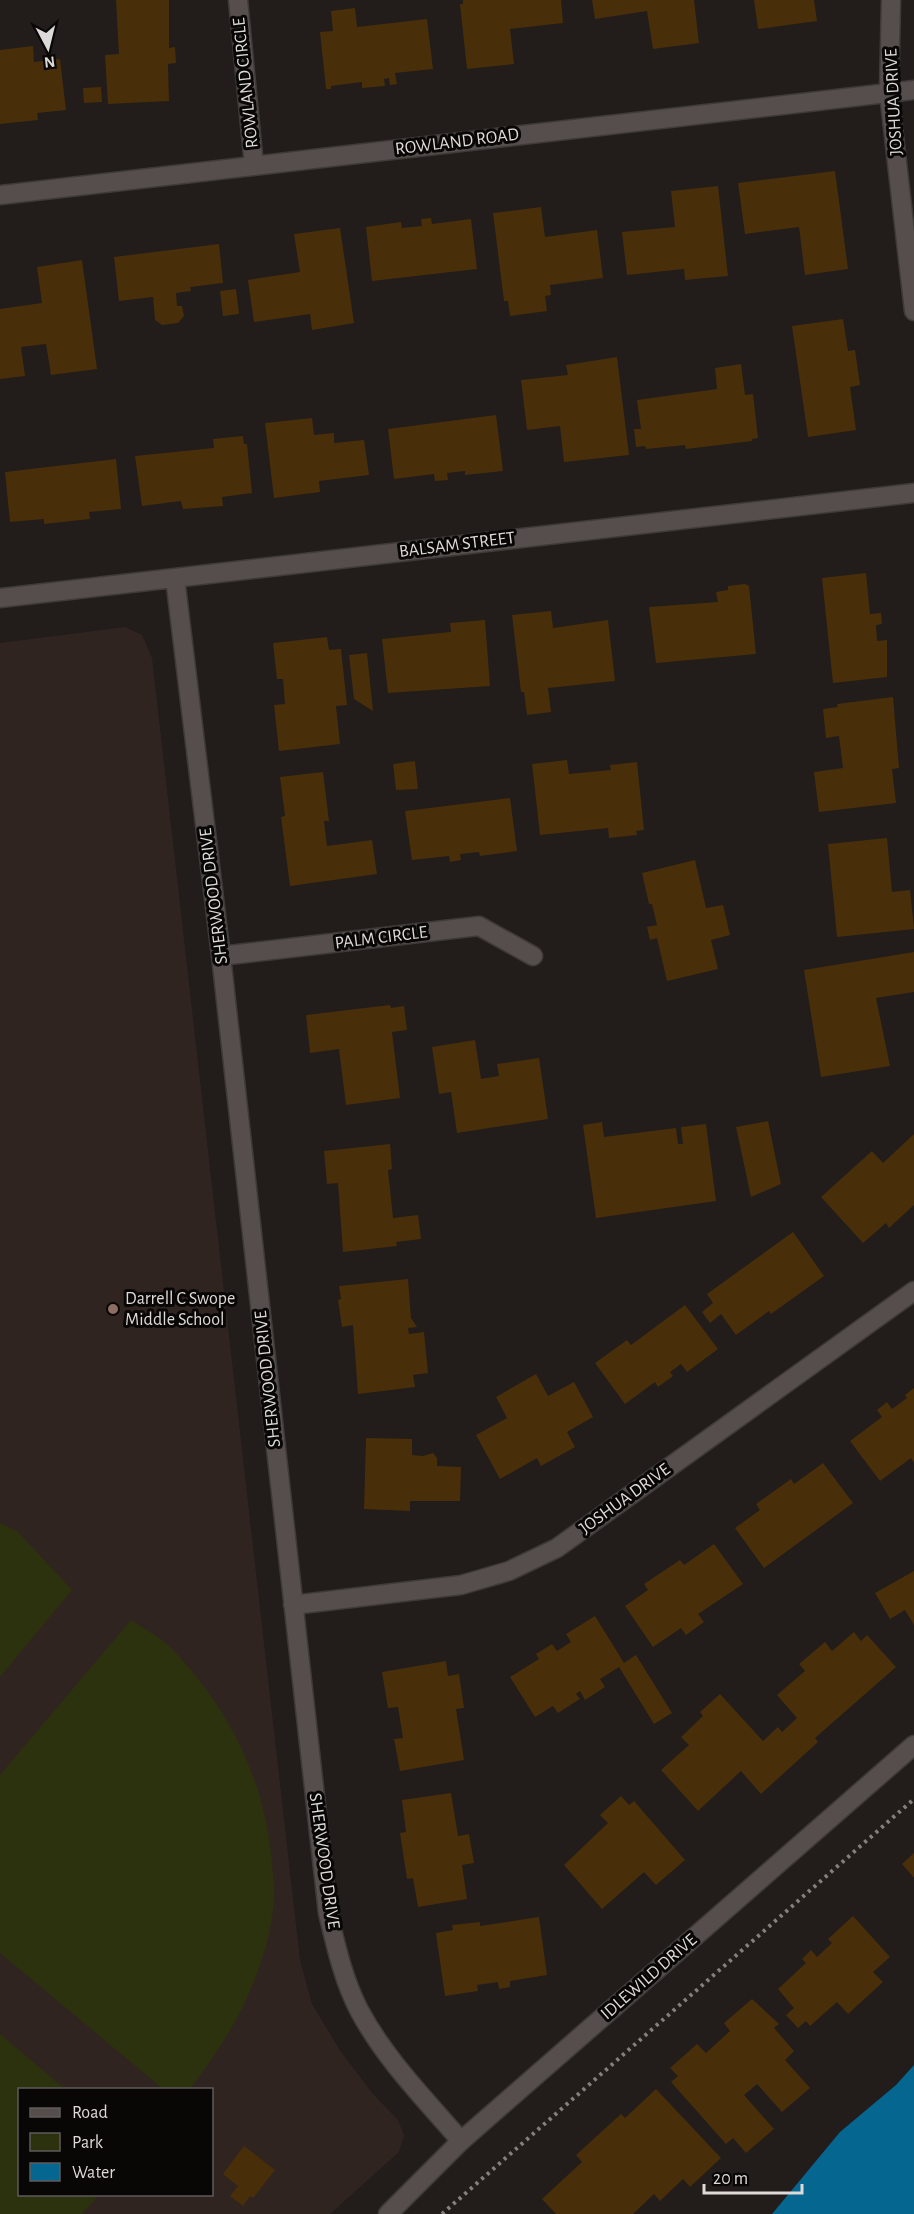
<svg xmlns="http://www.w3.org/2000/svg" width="914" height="2214" font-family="'Alegreya Sans',sans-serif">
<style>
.built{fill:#302420;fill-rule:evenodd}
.green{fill:#2c310e}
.water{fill:#056690}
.building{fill:#482f0a}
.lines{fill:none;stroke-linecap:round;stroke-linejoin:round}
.street-casing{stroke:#3e3a38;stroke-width:21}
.secondary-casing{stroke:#3e3a38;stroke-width:21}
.path{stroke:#85807e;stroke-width:4;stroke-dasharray:3 4.5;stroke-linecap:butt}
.street{stroke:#554e4c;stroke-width:18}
.secondary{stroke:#554e4c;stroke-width:18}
.education-dot{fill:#8d6e63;stroke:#090706;stroke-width:2}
.labels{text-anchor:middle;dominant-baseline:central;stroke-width:6;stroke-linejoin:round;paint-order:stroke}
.street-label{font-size:18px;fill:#dedad8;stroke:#090706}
.poi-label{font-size:18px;fill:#dedad8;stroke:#090706;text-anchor:start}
</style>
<rect width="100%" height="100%" fill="#221c1a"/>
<!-- built -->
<path class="built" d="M125 627 142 635 152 658 300 1960 312 2004 341 2052 373 2094 398 2120 404 2135 399 2152 330 2214H0V643ZM20 2090H212V2194H20Z"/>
<!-- green -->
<path class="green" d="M0 1523 18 1532 72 1590 0 1677Z
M131 1620C144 1629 161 1637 172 1649 229 1708 266 1782 272 1864 273 1876 275 1889 274 1900 268 1971 232 2035 190 2089H163L0 1953V1775Z
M0 2034 65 2089 20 2090V2194L99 2195 82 2214H0Z"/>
<!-- water -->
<path class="water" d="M914 2065V2214H772L840 2132 896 2085Z"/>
<!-- building -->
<path class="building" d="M116 0H169V48L175 47 176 63 168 64 169 101 108 104 105 55 119 54Z
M463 0H561L563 23 510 29 514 64 467 69 460 4H463Z
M592 0H694L699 43 653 49 647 11 595 19Z
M754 0H814L817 21 758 29Z
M355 8 357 27 427 19 433 69 395 73 397 84 390 85 389 78 384 79 385 86 362 88V82L331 86V89H326L320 32 333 31 331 11Z
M33 46 34 62 60 59 66 110 37 113 38 120 0 124V50Z
M101 87 102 102 84 103 83 88Z
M835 171 848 269 805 275 799 227 745 234 738 183Z
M718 186 728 276 685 280 684 269 627 275 622 232 675 227 671 191Z
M541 207 545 237 597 230 603 278 550 285 551 295 545 296 547 311 510 316 508 301H504L493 213Z
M431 218 432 224 471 219 477 269 372 281 366 227 401 222 402 228 422 226 421 219Z
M340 228 354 323 312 330 310 314 254 322 248 280 300 272 294 234Z
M219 244 223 283 190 287 191 291 176 293 177 306H182L184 316 178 323 162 325 155 320 153 297 119 301 114 257Z
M82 260 97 369 51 375 46 344 21 347 25 376 0 379V309L42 303 37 267Z
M236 289 239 314 223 316 220 291Z
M843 319 848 351 855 350 860 385 850 387 856 430 808 437 792 326Z
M617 357 629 455 564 462 560 426 527 430 521 380 568 375 566 365Z
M741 364 745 395 753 394 758 438 752 439V441L686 449 685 445 646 449 645 446 636 447 634 429H641L637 400 717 389 715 368Z
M496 415 503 471 465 475V471L447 473 448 480 435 481 434 474 394 479 388 429Z
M312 418 314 435 334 433V443L364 440 369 475 319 481 320 492 274 498 265 423Z
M243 436 244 444H247L252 493 222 497 223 506 183 509 181 501 142 506 135 456 214 448 213 439Z
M116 459 121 509 89 512 90 519 44 524V519L10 522 5 472Z
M866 573 870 614 881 613 882 624 876 625 877 641 887 640V677L833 683 822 578Z
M745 584 749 586 756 654 656 663 649 607 718 602 716 592 728 590V586Z
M551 611 553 628 608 620 615 681 548 688 551 712 527 715 524 692H521L512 615Z
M485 620 490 686 388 693 382 639 451 632 450 623Z
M327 637 329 650 341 649 347 705 336 706 340 744 279 751 274 705 285 704 283 679H277L273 643Z
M367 653 373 711 354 699 349 655Z
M893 697 899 768 892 769 896 803 819 812 814 772 843 768 839 736 826 738 823 709 838 707 837 704Z
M567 760 569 774 611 770 610 765 637 762 644 830 636 831 637 835 609 838 608 828 540 835 532 764Z
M415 761 418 789 396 790 393 764Z
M323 772 329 821H324L327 846 372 840 377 874 290 886 281 817 285 816 280 777Z
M510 798 517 851 480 856 479 852 460 854 461 860 450 862 449 856 412 860 405 811Z
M887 838 892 892 910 890 914 929 837 937 828 844Z
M695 860 706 908 723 905 730 935 711 940 718 969 667 981 657 938 650 940 647 927 657 925 652 904H649L642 873Z
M914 952V992L876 998 890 1066 821 1077 804 970Z
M390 1005 391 1008 404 1006 407 1030 392 1032 400 1098 346 1105 339 1049 310 1053 306 1015Z
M475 1040 481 1079 499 1076 497 1064 539 1058 548 1119 457 1133 451 1092 439 1094 432 1047Z
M768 1121 781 1184 751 1197 736 1127Z
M602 1122 604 1137 676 1128 678 1144H683L681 1127 706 1124 716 1201 596 1218 583 1125Z
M914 1134V1205L889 1228 886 1223 863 1243 821 1197 872 1151 883 1163Z
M390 1144 392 1169 388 1170 393 1218 418 1215 421 1239 396 1242 397 1246 343 1252 338 1183 327 1184 324 1151Z
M793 1232 824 1276 771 1314 769 1311 736 1335 721 1314 710 1323 702 1312 713 1303 707 1294Z
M408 1279 411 1318 417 1327 408 1328 409 1334 424 1332 428 1373 413 1375 415 1387 358 1394 353 1325 342 1327 338 1300 341 1299 339 1286Z
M685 1305 718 1349 687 1372 681 1364 670 1372 673 1376 658 1387 655 1382 625 1404 595 1363 627 1340 631 1345Z
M536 1374 548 1396 574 1382 593 1417 567 1432 575 1447 541 1466 537 1458 500 1479 476 1435 507 1418 496 1397Z
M914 1388V1463L911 1458 880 1481 850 1441 882 1417 877 1410 887 1402 892 1409 907 1398 905 1395Z
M366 1438 412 1439V1455L423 1456 433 1453 437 1458V1466L461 1467 460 1501H410V1511L364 1509Z
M823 1463 853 1503 764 1568 735 1528 760 1510 756 1504 791 1479 794 1484Z
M714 1544 743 1584 698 1614 704 1622 686 1635 681 1628 653 1647 625 1606 648 1590 644 1584 680 1560 684 1565Z
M914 1571V1625L905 1610 890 1619 875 1593Z
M595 1616 624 1663 636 1655 672 1713 654 1724 619 1667 600 1679 605 1687 585 1700 580 1691 576 1694 580 1699 558 1713 553 1706 535 1717 510 1677 539 1659 536 1654 552 1644 557 1651 571 1642 566 1634Z
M854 1632 861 1641 867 1635 896 1667 815 1738 818 1742 761 1794 741 1771 698 1811 661 1770 689 1745 681 1737 703 1716 700 1712 720 1694 763 1741 778 1727 782 1732 797 1718 777 1695 805 1671 799 1664 825 1642 832 1651Z
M446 1661 448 1676 459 1674 464 1708 456 1709 464 1760 400 1771 394 1739 403 1738 398 1707 388 1708 382 1672Z
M451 1793 458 1836 469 1834 474 1863 462 1865 467 1899 418 1907 413 1878 407 1879 400 1833 406 1832 402 1800Z
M621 1796 629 1805 634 1801 685 1860 656 1885 644 1872 602 1909 564 1865 608 1823 600 1815Z
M914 1853V1878L902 1864Z
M853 1916 890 1957 873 1972 883 1982 848 2014 837 2002 810 2026 806 2021 798 2028 786 2015 794 2008 778 1989 806 1963 802 1959 811 1950 817 1957 832 1943 828 1939Z
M539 1917 547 1975 510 1981V1987L499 1989 498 1982 477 1985 478 1991 445 1996 436 1933 453 1930 452 1925 480 1922V1926Z
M752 1999 779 2024 774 2028 794 2051 785 2060 810 2088 782 2112 757 2084 744 2095 774 2129 746 2153 733 2138 726 2144 671 2082 678 2076 670 2068 697 2044 706 2053 730 2031 724 2023Z
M656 2089 721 2158 690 2187 683 2179 660 2201 654 2194 633 2214H556L542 2199 582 2162 576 2155 621 2114 625 2118Z
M244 2146 275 2170 253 2198 250 2196 243 2206 230 2196 238 2186 223 2174Z"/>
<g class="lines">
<!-- street casing -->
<g class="street-casing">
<path id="street" d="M238 0 254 166
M891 0 889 93 914 311
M0 195 914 90
M175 578 221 956 328 1913C336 1946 343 1979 359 2010 385 2059 425 2099 461 2141
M0 598 914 493
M221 956 479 926 533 956
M293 1605 461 1585 509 1571 557 1548 914 1291"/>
</g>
<!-- secondary casing -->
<g class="secondary-casing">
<path id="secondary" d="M388 2214 461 2141 914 1745"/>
</g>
<!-- path -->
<path class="path" d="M442 2214 914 1799"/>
<!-- street -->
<use href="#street" class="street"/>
<!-- secondary -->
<use href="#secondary" class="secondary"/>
</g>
<!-- markers -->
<circle class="education-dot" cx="113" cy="1309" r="6"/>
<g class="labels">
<!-- street labels -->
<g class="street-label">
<text transform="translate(246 83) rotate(-96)">ROWLAND CIRCLE</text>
<text transform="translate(894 102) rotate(-93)">JOSHUA DRIVE</text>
<text transform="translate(457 142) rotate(-7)">ROWLAND ROAD</text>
<text transform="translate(457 545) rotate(-7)">BALSAM STREET</text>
<text transform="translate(214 896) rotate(-97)">SHERWOOD DRIVE</text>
<text transform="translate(381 938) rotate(-7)">PALM CIRCLE</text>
<text transform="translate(268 1379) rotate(-96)">SHERWOOD DRIVE</text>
<text transform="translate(625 1499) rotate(-36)">JOSHUA DRIVE</text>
<text transform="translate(324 1861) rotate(82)">SHERWOOD DRIVE</text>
<text transform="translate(649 1977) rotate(-41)">IDLEWILD DRIVE</text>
</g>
<!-- poi labels -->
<g class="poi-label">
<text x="125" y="1299">Darrell C Swope<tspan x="125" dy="21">Middle School</tspan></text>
</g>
</g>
<!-- legend -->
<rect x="18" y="2088" width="195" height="108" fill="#090706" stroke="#5e5b5a" stroke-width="1.5"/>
<rect x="30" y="2108" width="30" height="9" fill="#554e4c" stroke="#5e5b5a" stroke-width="1.5"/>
<text x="72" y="2118" font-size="18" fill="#dedad8">Road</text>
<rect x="30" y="2133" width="30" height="18" fill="#2c310e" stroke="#5e5b5a" stroke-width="1.5"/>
<text x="72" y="2148" font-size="18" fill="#dedad8">Park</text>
<rect x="30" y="2163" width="30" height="18" fill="#056690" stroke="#5e5b5a" stroke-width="1.5"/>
<text x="72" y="2178" font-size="18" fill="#dedad8">Water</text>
<!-- north arrow -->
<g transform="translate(48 48) rotate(173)" stroke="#090706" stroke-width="4.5" paint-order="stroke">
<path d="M0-4.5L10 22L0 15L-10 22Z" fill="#dedad8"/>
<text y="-9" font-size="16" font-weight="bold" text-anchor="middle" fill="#dedad8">N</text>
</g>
<!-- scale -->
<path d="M704 2184v9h98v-9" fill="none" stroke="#dedad8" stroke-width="3"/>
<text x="713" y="2184" font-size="18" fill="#dedad8" stroke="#090706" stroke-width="4.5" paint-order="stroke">20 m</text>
</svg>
